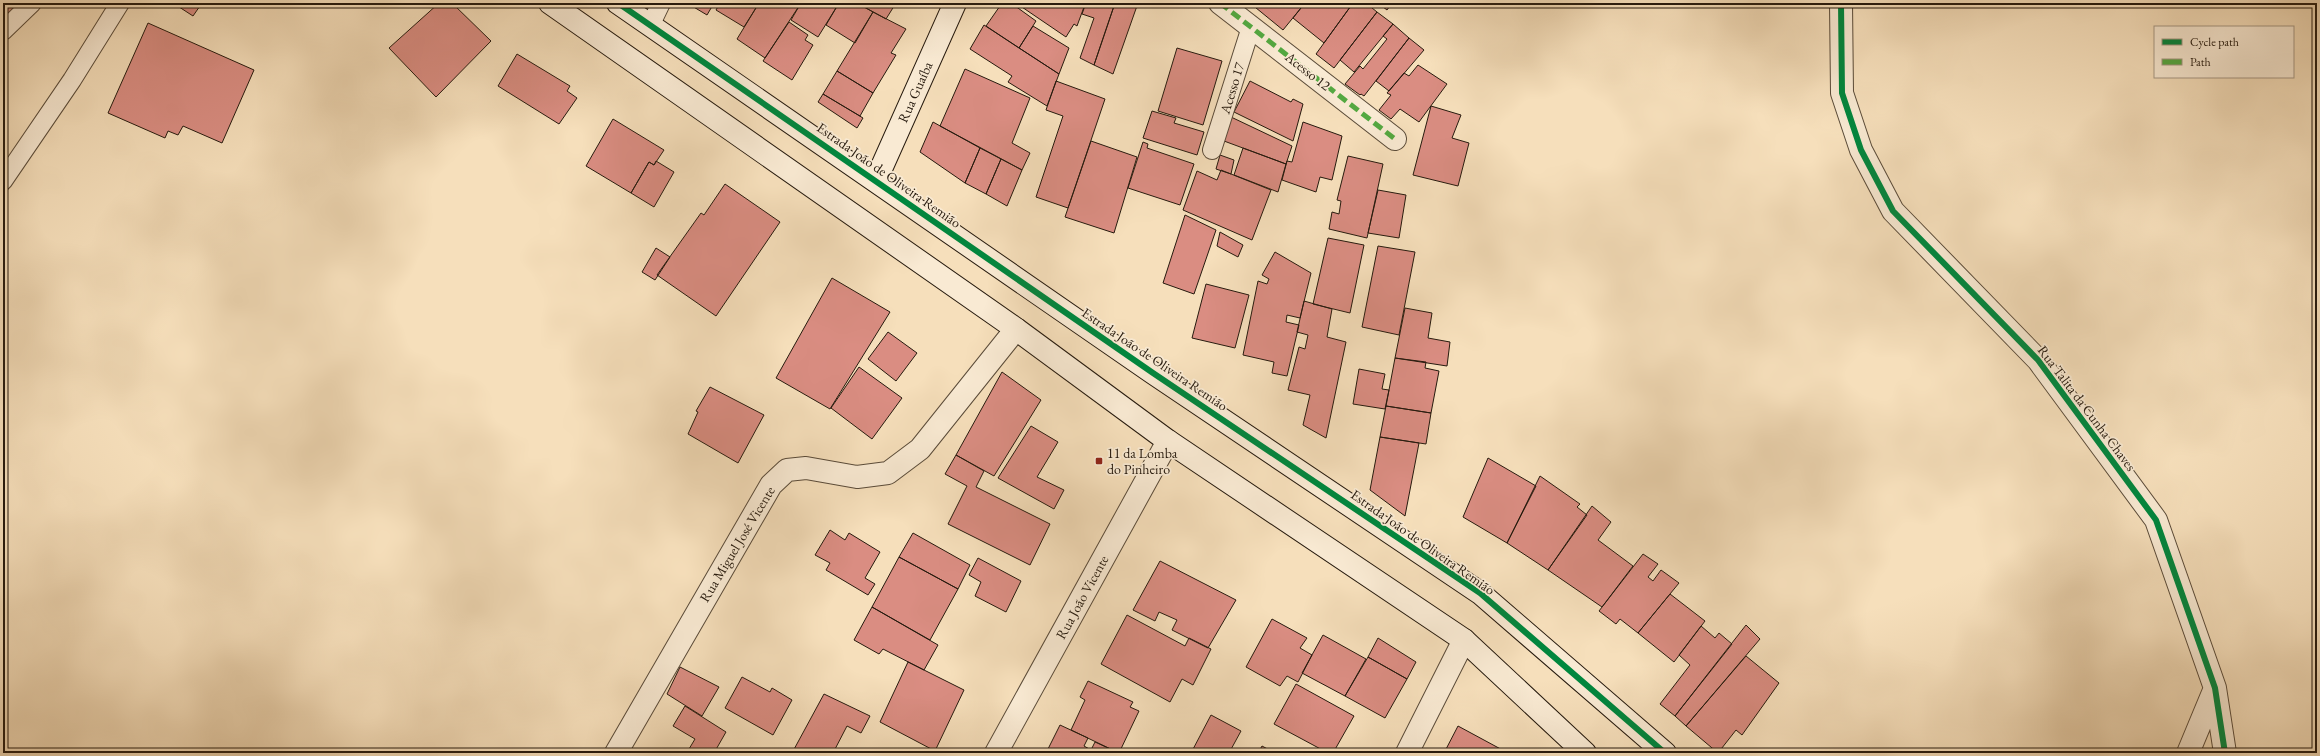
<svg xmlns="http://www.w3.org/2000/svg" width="2320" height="756" font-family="'EB Garamond',serif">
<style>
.building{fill:#da8d82;stroke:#261a0e}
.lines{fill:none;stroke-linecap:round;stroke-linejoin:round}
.lane-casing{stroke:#5a4b39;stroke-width:20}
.street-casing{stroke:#5a4b39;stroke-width:24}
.secondary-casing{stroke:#261a0e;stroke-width:24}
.lane{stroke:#f9ead3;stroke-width:18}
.street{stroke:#f9ead3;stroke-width:22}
.secondary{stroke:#f9ead3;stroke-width:22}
.quiet{stroke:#53a941;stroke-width:5;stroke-dasharray:10 5;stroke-linecap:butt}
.cycleway-casing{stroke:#f9ead3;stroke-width:8}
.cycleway{stroke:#00873e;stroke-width:6}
.poi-dot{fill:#8f2418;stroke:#f9ead3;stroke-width:1.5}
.labels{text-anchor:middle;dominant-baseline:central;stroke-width:3.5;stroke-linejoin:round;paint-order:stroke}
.street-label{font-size:14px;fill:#261a0e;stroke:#f9ead3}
.poi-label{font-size:14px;fill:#261a0e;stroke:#f9ead3;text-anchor:start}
</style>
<rect width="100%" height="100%" fill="#f6dfbb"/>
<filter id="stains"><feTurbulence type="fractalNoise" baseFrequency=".005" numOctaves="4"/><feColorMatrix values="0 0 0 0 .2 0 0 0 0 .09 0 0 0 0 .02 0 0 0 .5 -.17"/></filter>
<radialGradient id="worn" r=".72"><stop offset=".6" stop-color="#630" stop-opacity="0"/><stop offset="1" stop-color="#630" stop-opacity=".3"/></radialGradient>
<!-- building -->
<path class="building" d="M3 3H22L7 20 3 16Z
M173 3H202L193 16Z
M439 3H452L491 41 436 97 389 48Z
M687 3H714L707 15Z
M720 3H759L744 27 716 10Z
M759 3H801L765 58 737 39Z
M801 3H839L818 37 791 20Z
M839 3H857L873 12 855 43 826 25Z
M857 3H896L886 19Z
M1002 3H1011L1036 21 1019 48 986 26Z
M1016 3H1078L1084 7 1077 26 1074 24 1066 37Z
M1078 3H1086L1084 7Z
M1086 3H1115L1094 65 1080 58 1094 18 1082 14Z
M1115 3H1138L1113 74 1094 65Z
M1250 3H1305L1283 30Z
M1305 3H1353L1324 43 1293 18Z
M1353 3H1366L1377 12 1334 68 1316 54Z
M1378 3H1392L1387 10Z
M873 12 906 29 891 53 896 55 873 93 837 71Z
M1377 12 1393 24 1354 72 1340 60Z
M789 22 808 35 805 40 813 45 792 80 763 61Z
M148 23 254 70 222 143 183 126 178 135 168 131 165 138 108 113Z
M1393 24 1409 38 1364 96 1361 94 1360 95 1345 84 1360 66 1363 69 1387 39 1383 36Z
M984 25 1059 74 1047 106 1008 82 1012 76 970 49Z
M1033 26 1069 48 1059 74 1019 48Z
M1409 38 1424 50 1389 91 1376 81Z
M1177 48 1222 61 1203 125 1158 111Z
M517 54 570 86 567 91 577 98 559 124 498 86Z
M1418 65 1447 84 1419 122 1400 109 1391 119 1379 110 1391 95 1387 93 1404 73 1409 76Z
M965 69 1030 98 1012 143 1030 153 1022 170 940 126Z
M837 71 873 93 860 116 823 94Z
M1056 81 1105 99 1068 208 1036 197 1063 116 1046 110Z
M1250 81 1291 102 1293 99 1303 104 1293 141 1234 112Z
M823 94 863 118 857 128 818 102Z
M1431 106 1461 115 1452 138 1469 143 1458 186 1413 175Z
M1152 111 1176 118 1174 123 1204 132 1197 155 1143 138Z
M1231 117 1292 146 1286 164 1224 141Z
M613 119 664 150 654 165 649 162 631 193 586 166Z
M933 122 980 148 965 183 920 152Z
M1303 122 1342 136 1332 180 1320 177 1316 192 1282 180 1287 161 1292 162Z
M1091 141 1137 157 1114 233 1065 217Z
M1143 142 1148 144 1147 148 1194 164 1180 205 1128 188Z
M980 148 1001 159 986 194 965 183Z
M1243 148 1286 164 1278 192 1234 175Z
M1220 155 1234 160 1231 174 1216 169Z
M1348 156 1383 164 1367 238 1329 229 1332 212 1339 214 1341 201 1337 200Z
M1001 159 1022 170 1007 206 986 194Z
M656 161 674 172 654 207 631 193 649 162 654 165Z
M1221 170 1271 190 1252 240 1183 210 1197 171 1217 180Z
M725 184 780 222 716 316 657 275 701 213 704 215Z
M1378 190 1406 195 1399 238 1368 233Z
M1185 215 1216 230 1194 294 1163 283Z
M1220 232 1243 245 1238 257 1217 246Z
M1328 238 1364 245 1350 313 1313 304Z
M1378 246 1415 252 1399 335 1362 327Z
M656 248 670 257 655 280 642 272Z
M1275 252 1311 273 1300 318 1287 315 1286 322 1299 325 1287 376 1272 373 1274 362 1243 355 1258 281 1267 284 1269 279 1262 275Z
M832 278 890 312 830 409 776 378Z
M1206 284 1249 295 1235 348 1192 338Z
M1304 301 1332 309 1327 337 1346 342 1326 438 1303 425 1310 395 1288 390 1299 347 1305 349 1308 335 1297 332Z
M1405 308 1432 313 1428 338 1450 342 1447 366 1395 358Z
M888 332 917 353 896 381 868 359Z
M1395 358 1426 362 1425 368 1439 371 1431 413 1386 406Z
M859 367 902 398 872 439 831 408Z
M1359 369 1385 374 1382 389 1389 390 1385 409 1353 404Z
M1002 372 1041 400 994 476 956 455Z
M710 387 764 415 738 463 688 434 698 412 696 411Z
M1386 406 1431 413 1426 444 1380 437Z
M1031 426 1058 442 1037 477 1064 490 1054 509 998 478Z
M1380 437 1419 443 1405 516 1370 490Z
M956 455 984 471 976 487 1050 524 1030 565 948 524 967 486 945 474Z
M1488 458 1536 486 1507 543 1463 517Z
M1540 476 1580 504 1577 507 1587 515 1548 570 1507 543Z
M1592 506 1611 522 1598 540 1633 566 1602 607 1548 570Z
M830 530 845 540 849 533 880 552 865 578 875 584 868 595 826 570 830 563 815 555Z
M913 533 970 565 958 589 899 557Z
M1643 554 1658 564 1648 577 1653 581 1661 570 1679 583 1638 633 1620 619 1616 624 1599 611Z
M899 557 958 589 930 640 872 607Z
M978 558 1021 581 1006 612 975 596 981 582 969 575Z
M1160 561 1236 600 1208 648 1172 630 1177 620 1159 612 1155 621 1133 610Z
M1670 594 1705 621 1674 662 1638 633Z
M872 607 938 645 924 670 883 649 879 654 854 640Z
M1127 615 1185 646 1189 638 1211 649 1193 685 1182 679 1170 702 1101 664Z
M1272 619 1307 638 1300 648 1312 655 1298 682 1287 676 1280 686 1246 667Z
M1746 625 1760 639 1686 726 1675 716Z
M1701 626 1715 638 1719 633 1732 644 1675 716 1660 704 1690 665 1679 655Z
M1323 635 1366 659 1345 696 1302 673Z
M1378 638 1416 662 1407 679 1368 657Z
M1746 656 1779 683 1742 735 1736 730 1718 753 1686 726Z
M1368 657 1407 679 1385 718 1345 696Z
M908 662 964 690 935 751 880 722Z
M680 667 719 687 702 716 667 694Z
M742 677 770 692 772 688 792 700 773 735 725 708Z
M1088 681 1133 702 1130 707 1139 711 1119 753 1071 730 1085 700 1080 697Z
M1296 684 1354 716 1333 753H1328L1274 724Z
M824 694 870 716 861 733 847 726 833 753H792Z
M685 706 726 732 714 753H695L689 749 695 739 673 726Z
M1211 715 1241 731 1229 753H1191Z
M1060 725 1088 738 1084 746 1091 750 1095 742 1119 753H1046Z
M1458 726 1508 753H1444Z
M1262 746 1275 753H1258Z"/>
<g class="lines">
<!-- lane casing -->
<g class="lane-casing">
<path id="lane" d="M650 26 661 3
M3 31 32 3
M1212 150 1251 27
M3 181 72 80 120 3"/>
</g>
<!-- street casing -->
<g class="street-casing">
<path id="street" d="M1220 3 1395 139
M1841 3 1842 93 1861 150 1893 211 2038 360 2156 520 2215 688 2225 753
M616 753 771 485 787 470 806 468 857 477 888 473 920 449 1016 329
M996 753 1168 441
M1407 753 1464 640
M2188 753 2215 688"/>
</g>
<!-- secondary casing -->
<g class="secondary-casing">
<path id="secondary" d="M550 3 1016 329 1168 441 1464 640 1585 753
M618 3 1153 373 1480 593 1665 753
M876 180 955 3"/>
</g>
<!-- lane -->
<use href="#lane" class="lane"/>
<!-- street -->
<use href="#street" class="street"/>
<!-- secondary -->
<use href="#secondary" class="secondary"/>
<!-- quiet -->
<path class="quiet" d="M1220 3 1395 139"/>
<!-- cycleway casing -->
<g class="cycleway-casing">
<path id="cycleway" d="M618 3 1153 373 1480 593 1665 753
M1841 3 1842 93 1861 150 1893 211 2038 360 2156 520 2215 688 2225 753"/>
</g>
<!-- cycleway -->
<use href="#cycleway" class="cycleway"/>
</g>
<!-- markers -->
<rect class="poi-dot" x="1095" y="457" width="8" height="8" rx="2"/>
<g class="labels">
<!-- street labels -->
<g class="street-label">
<text transform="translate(1308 71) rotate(38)">Acesso 12</text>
<text transform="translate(1232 88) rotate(-73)">Acesso 17</text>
<text transform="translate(915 92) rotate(-66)">Rua Guaíba</text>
<text transform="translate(889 175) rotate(35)">Estrada João de Oliveira Remião</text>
<text transform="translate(1155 359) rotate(34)">Estrada João de Oliveira Remião</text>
<text transform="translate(2087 408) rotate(53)">Rua Talita da Cunha Chaves</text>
<text transform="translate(1423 542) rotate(35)">Estrada João de Oliveira Remião</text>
<text transform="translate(737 544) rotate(-59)">Rua Miguel José Vicente</text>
<text transform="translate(1082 597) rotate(-61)">Rua João Vicente</text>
</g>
<!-- poi labels -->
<g class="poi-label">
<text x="1107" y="453">11 da Lomba<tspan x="1107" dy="16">do Pinheiro</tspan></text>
</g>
</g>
<!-- margin -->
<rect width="2320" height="756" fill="none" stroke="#f6dfbb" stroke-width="16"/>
<rect x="4" y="4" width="2312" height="748" fill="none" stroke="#261a0e" stroke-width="2"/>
<rect x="8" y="8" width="2304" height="740" fill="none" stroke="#261a0e"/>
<!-- legend -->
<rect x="2154" y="26" width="140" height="52" fill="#f9ead3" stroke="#a59784"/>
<rect x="2162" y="39" width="20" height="6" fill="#00873e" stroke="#a59784"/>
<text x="2190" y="46" font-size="12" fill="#261a0e">Cycle path</text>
<rect x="2162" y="59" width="20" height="6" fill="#53a941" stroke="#a59784"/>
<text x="2190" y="66" font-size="12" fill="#261a0e">Path</text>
<rect width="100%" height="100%" filter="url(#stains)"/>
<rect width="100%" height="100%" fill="url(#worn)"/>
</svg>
